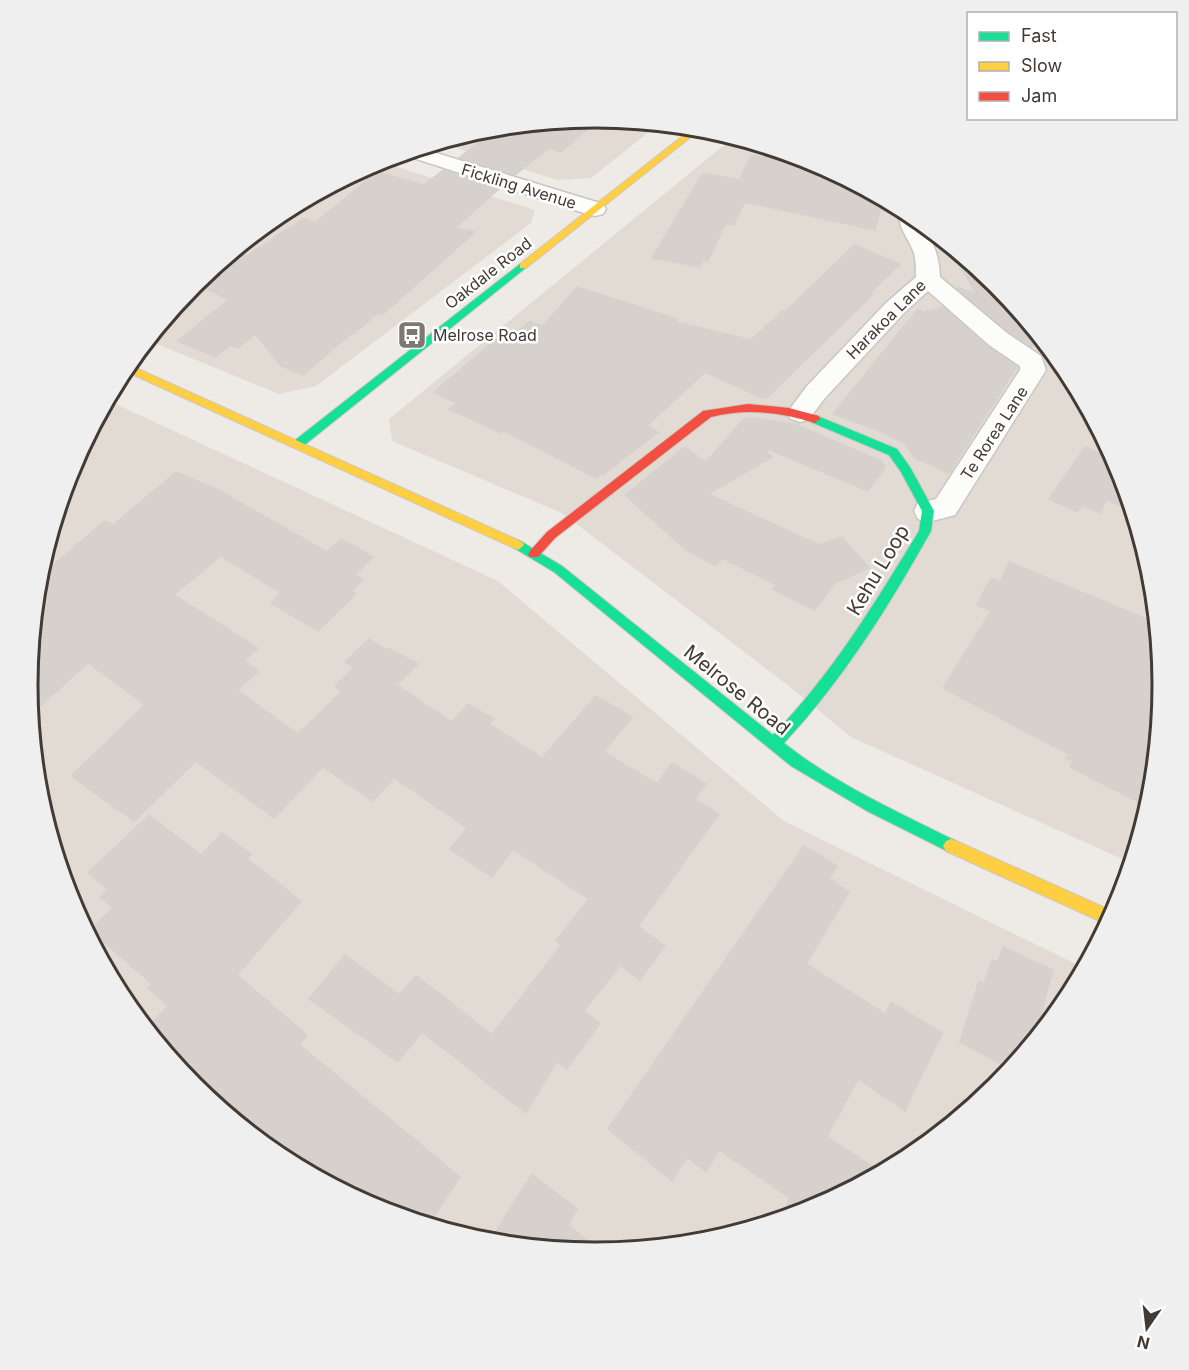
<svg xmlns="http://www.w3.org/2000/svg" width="1189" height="1370" font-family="Inter,sans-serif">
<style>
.residential{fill:#e2dbd3}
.building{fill:#d6d1cd;stroke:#d6d1cc;stroke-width:1.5}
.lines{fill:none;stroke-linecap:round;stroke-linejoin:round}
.street-casing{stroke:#cac6c2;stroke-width:3}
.fast-casing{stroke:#cec7be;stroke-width:2}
.slow-casing{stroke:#cec7be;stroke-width:2}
.jam-casing{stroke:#cec7be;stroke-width:2}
.street{fill:#fcfcfb;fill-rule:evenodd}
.fast{fill:#16e098;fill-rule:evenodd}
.slow{fill:#ffcf43;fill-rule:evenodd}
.jam{fill:#f24e42;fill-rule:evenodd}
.labels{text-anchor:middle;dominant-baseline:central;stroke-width:5;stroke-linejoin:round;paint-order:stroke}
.far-street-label{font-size:16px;fill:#423a33;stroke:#fff}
.far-poi-label{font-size:16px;fill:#423a33;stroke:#fff;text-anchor:start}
.street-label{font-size:20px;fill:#423a33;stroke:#fff}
.rim{fill:none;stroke:#423a33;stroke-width:3}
</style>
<rect width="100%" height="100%" fill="#eeeae6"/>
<!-- residential -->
<path class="residential" d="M595 118 659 124 591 178 557 180 437 142 484 128Z
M734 137 812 161 910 213 996 284 1067 370 1119 468 1151 575 1162 685 1151 796 1131 863 851 737 794 690 562 513 392 441 389 419Z
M378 161 535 210 531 223 316 386 279 394 147 340 193 283 279 213Z
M107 400 498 581 784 821 1084 968 1066 1001 996 1087 909 1157 811 1209 705 1242 594 1252 483 1242 377 1209 279 1157 193 1086 122 1000 70 902 38 795 27 685 38 574 70 468Z"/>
<!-- building -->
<path class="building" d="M595 118H600L561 152 549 148 515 175 459 158 494 130 488 128Z
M752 155 825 168 883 199 875 230 745 202 733 225 725 224 708 261 703 260 700 267 652 258 703 173 739 180Z
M443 170 500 188 455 228 475 232 382 315 378 313 354 334 352 333 303 375 281 366 255 334 238 348 230 345 216 357 177 341 229 300 195 282 235 250 247 256 304 218 315 223 377 172 424 185Z
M854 245 900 264 870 293 873 294 767 398 760 397 705 372 647 426 658 432 603 475 601 473 596 478 504 431 501 433 449 409 457 403 434 392 506 331 513 335 530 321 543 326 577 287 678 319 676 322 751 340 783 311 785 312Z
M966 259 996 284 1039 336 1032 347 1008 331 958 289V287L976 294 959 264Z
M943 307 988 347 1017 367 949 473 915 458 904 443 882 432 833 414 917 310 925 312Z
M750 418 795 424 881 461 885 467 868 491 763 447 772 457 708 494 819 545 842 537 869 568 835 583 815 610 773 589 776 585 722 558 716 566 686 550 625 495 685 447 706 462 744 419Z
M1085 447 1114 459 1132 511 1107 500 1100 513 1082 505 1077 512 1049 499Z
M176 472 218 490 327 552 341 539 373 557 355 575 363 580 351 591 356 594 318 631 271 603 281 593 221 556 174 595 258 648 244 661 259 671 237 690 298 734 342 691 335 686 354 668 345 662 369 639 386 650 388 648 418 664 397 685 452 722 468 704 494 719 489 724 542 758 596 696 632 717 604 752 657 784 672 763 706 784 695 799 719 814 638 926 665 946 640 980 620 965 584 1011 600 1023 567 1069 557 1061 526 1113 422 1032 398 1062 309 999 345 955 400 995 416 975 492 1035 561 945 556 941 589 899 513 849 492 877 450 849 467 828 394 778 373 801 323 767 274 818 196 761 134 821 71 776 145 705 88 663 30 715 27 684 38 578 105 521 113 525Z
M1009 562 1156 623 1162 685 1151 796 1148 807 1070 767 1073 761 1066 758 1068 754 943 688 991 611 977 605 991 578 1000 582Z
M149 815 201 855 222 833 251 854 247 859 301 901 237 975 307 1035 300 1045 460 1177 428 1225 377 1209 279 1157 193 1086 146 1029 168 1006 148 988 152 984 90 930 113 908 100 897 108 889 88 873Z
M804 846 837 866 829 879 849 892 806 964 885 1014 891 1002 942 1033 905 1111 858 1079 827 1137 881 1172 811 1209 781 1219 790 1198 719 1150 706 1172 687 1157 672 1181 608 1129Z
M1003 947 1053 970 1034 1040 1010 1068 960 1042 979 981 984 983 992 960 998 962Z
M532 1174 577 1209 568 1225 603 1252 489 1242Z"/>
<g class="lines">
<!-- street casing -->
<g class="street-casing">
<path id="street" d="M420 148 603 204 606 209 603 214 595 216 587 214 401 154Z
M902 209C927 222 939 249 940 277L1007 333 1041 356 1046 370 955 515 928 522 918 519 914 511 918 503 936 499 1020 370V366L989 345 928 291 904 313 825 398 809 419 800 422 791 419 787 413 807 386 886 303 916 277C916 269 916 261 914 253 910 240 893 222 902 209Z"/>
</g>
<!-- fast casing -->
<g class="fast-casing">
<path id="fast" d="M520 264 528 266 302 447H294V441Z
M815 415 897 449 910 467 934 511 931 531C889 606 843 680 784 743 835 784 898 812 956 841L959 846 956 851 951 853 867 811 791 766 554 572 514 548 512 545 518 540 522 542 562 566 773 735C832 674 875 603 919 531L922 511 901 472 889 455 811 422 810 419Z"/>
</g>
<!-- slow casing -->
<g class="slow-casing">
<path id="slow" d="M694 127 702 128 526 268H520V264Z
M127 364 522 542 524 545 518 550 514 548 123 370Z
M951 839 956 841 1114 912 1107 924 1104 923 946 851 943 846 946 841Z"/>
</g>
<!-- jam casing -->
<g class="jam-casing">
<path id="jam" d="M748 404 789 408 819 416 820 419 815 423C780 412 747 408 711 417L555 538 538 557H530L528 554 530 551 547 532 703 411Z"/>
</g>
<!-- street -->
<use href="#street" class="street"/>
<!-- fast -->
<use href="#fast" class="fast"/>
<!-- slow -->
<use href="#slow" class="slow"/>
<!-- jam -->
<use href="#jam" class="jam"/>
</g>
<!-- icons -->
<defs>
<g id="bus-square" transform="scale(1.5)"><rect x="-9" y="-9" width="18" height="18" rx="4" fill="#7e7872" stroke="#fff"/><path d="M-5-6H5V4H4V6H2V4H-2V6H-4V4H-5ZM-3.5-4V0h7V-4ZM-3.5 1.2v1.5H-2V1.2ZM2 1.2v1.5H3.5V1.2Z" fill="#fff"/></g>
</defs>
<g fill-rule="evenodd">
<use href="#bus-square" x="412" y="335"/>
</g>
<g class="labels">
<!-- far-street labels -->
<g class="far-street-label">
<text transform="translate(519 186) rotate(17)">Fickling Avenue</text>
<text transform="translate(488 273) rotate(-38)">Oakdale Road</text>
<text transform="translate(886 319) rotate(-45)">Harakoa Lane</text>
<text transform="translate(994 433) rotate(-57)">Te Rorea Lane</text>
</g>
<!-- far-poi labels -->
<g class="far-poi-label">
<text x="433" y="335">Melrose Road</text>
</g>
<!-- street labels -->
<g class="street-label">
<text transform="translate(878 570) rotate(-59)">Kehu Loop</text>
<text transform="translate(737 690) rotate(39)">Melrose Road</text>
</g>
</g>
<!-- crop -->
<path d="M0 0H1189V1370H0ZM38 685a557 557 0 1 1 1114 0a557 557 0 1 1-1114 0Z" fill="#f0efef" fill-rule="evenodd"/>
<path class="rim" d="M38 685a557 557 0 1 1 1114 0a557 557 0 1 1-1114 0Z"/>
<!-- legend -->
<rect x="967" y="12" width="210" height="108" fill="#ffffff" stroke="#b3b0ad" stroke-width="1.5"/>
<rect x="979" y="32" width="30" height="9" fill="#16e098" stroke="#b3b0ad" stroke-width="1.5"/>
<text x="1021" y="42" font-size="18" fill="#423a33">Fast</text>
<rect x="979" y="62" width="30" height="9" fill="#ffcf43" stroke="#b3b0ad" stroke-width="1.5"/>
<text x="1021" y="72" font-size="18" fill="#423a33">Slow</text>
<rect x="979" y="92" width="30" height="9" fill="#f24e42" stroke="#b3b0ad" stroke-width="1.5"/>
<text x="1021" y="102" font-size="18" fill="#423a33">Jam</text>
<!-- north arrow -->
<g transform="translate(1147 1328) rotate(194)" stroke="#ffffff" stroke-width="4.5" paint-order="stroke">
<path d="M0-4.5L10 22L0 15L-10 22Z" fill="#423a33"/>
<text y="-9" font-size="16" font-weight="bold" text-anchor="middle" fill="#423a33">N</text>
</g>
</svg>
